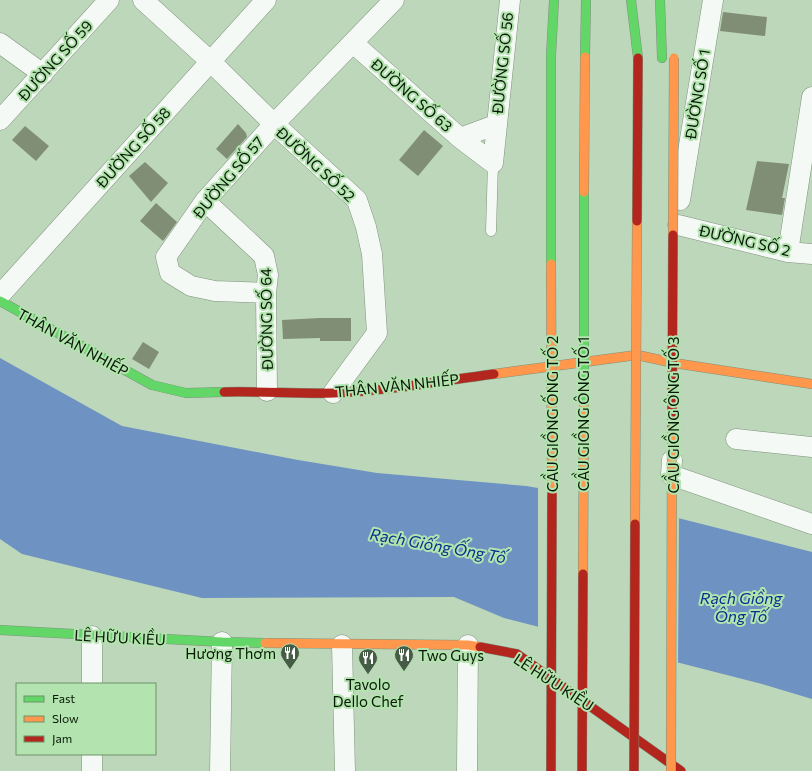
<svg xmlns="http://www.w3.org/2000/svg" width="812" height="771" font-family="Commissioner,sans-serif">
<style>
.water{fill:#6e92c2}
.pier{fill:#bdd7ba}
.building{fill:#808e76}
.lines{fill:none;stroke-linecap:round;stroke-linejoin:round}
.lane-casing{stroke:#7e927c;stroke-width:11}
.street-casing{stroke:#7e927c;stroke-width:21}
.fast-casing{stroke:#7e927c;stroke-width:10}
.slow-casing{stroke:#7e927c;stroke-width:10}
.jam-casing{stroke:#7e927c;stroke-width:10}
.lane{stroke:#f5f9f5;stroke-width:10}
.street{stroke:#f5f9f5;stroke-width:20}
.fast{stroke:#63d668;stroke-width:9}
.slow{stroke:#ff974d;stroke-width:9}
.jam{stroke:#b3261e;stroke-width:9}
.fast-bridge-casing{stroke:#7e927c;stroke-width:10;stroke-linecap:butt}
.slow-bridge-casing{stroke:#7e927c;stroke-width:10;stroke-linecap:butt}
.jam-bridge-casing{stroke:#7e927c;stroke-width:10;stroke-linecap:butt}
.fast-bridge{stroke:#63d668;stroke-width:9}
.slow-bridge{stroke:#ff974d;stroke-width:9}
.jam-bridge{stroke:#b3261e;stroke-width:9}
.labels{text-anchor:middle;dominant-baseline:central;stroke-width:4;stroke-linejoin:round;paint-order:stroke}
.street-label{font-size:15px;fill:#081a07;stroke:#b3e3ae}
.poi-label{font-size:15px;fill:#081a07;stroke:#b3e3ae;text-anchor:end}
.water-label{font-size:16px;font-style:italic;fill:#043290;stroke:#b3e3ae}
</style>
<rect width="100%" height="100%" fill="#bdd7ba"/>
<!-- water -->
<path class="water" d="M0 358 122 426 298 460 377 473 526 486 599 498 812 552V699L762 684 504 618 454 597 202 598 22 554 0 539Z"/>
<!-- pier -->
<path class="pier" d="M538 486 600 496 679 517 678 665 538 628Z"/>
<!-- building -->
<path class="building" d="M723 12 767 17 765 36 720 31Z
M238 124 246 133 247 137 227 159 216 149Z
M25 126 49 146 36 161 12 140Z
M424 130 443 146 418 176 399 160Z
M757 161 789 164 782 198H785L782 215 746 210Z
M145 162 168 183 151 202 129 176Z
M156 203 177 222 163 241 140 221Z
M320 318H351V341H320V338L283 339 282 320Z
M143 342 159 352 149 369 132 359Z"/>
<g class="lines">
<!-- lane casing -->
<g class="lane-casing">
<path id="lane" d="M491 231 493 163"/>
</g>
<!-- street casing -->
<g class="street-casing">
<path id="street" d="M143 0 210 61 274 124 357 200 366 227 372 254 377 333 333 393
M0 43 43 74
M353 43 460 138 495 125
M0 120 109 0
M460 138 493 163
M493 163 510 0
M680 200 713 0
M205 201 264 256 268 275 266 293 267 391
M678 225 788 252 812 254
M788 252 812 97
M266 293 215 291 191 286 170 273 166 257 205 201 274 124 394 0
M0 295 266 0
M736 439 812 447
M672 460 671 475 812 524
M92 636V684
M342 645 345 771
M92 754V771
M220 771 222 642
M467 771 468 645"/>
</g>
<!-- fast casing -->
<g class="fast-casing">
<path id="fast" d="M631 0 638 58
M660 0 662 58
M551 56 554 0
M585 57 586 0
M0 301 152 385 186 393 224 392
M0 630 222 642 265 643"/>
</g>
<!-- slow casing -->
<g class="slow-casing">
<path id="slow" d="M494 374 637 355 674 363 812 384
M265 643 468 645 480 647"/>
</g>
<!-- jam casing -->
<g class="jam-casing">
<path id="jam" d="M224 392C261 391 297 394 334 393 387 391 441 381 494 374
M480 647 517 654 681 771"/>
</g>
<!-- lane -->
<use href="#lane" class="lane"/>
<!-- street -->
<use href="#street" class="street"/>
<!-- fast -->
<use href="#fast" class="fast"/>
<!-- slow -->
<use href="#slow" class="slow"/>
<!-- jam -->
<use href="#jam" class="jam"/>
<!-- fast-bridge casing -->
<g class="fast-bridge-casing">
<path id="fast-bridge" d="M551 56V264
M584 406V192"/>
</g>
<!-- slow-bridge casing -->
<g class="slow-bridge-casing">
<path id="slow-bridge" d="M584 192 585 57
M673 235 674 58
M551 264 552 494
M635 524 637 221
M583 574 584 406
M671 771 672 426"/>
</g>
<!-- jam-bridge casing -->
<g class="jam-bridge-casing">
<path id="jam-bridge" d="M637 221 638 58
M672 426 673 235
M551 771 552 494
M582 771 583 574
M634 771 635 524"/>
</g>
<!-- fast-bridge -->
<use href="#fast-bridge" class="fast-bridge"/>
<!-- slow-bridge -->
<use href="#slow-bridge" class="slow-bridge"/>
<!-- jam-bridge -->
<use href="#jam-bridge" class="jam-bridge"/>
</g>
<!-- icons -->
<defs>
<g id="restaurant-pin" transform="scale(1)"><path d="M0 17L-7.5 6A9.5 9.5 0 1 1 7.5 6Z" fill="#475c46" stroke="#b3e3ae"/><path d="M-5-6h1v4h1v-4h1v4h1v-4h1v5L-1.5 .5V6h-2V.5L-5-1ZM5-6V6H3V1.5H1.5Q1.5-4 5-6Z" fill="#fff"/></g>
</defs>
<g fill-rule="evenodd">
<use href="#restaurant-pin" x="290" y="653"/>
<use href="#restaurant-pin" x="404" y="655"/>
<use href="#restaurant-pin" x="368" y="658"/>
</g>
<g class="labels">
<!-- street labels -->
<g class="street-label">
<text transform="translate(55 60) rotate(-48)">ĐƯỜNG SỐ 59</text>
<text transform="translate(502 63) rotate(-84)">ĐƯỜNG SỐ 56</text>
<text transform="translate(697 94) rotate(-81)">ĐƯỜNG SỐ 1</text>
<text transform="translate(412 95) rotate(41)">ĐƯỜNG SỐ 63</text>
<text transform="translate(133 147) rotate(-48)">ĐƯỜNG SỐ 58</text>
<text transform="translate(316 164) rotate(43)">ĐƯỜNG SỐ 52</text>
<text transform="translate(228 177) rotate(-50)">ĐƯỜNG SỐ 57</text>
<text transform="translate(745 240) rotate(13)">ĐƯỜNG SỐ 2</text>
<text transform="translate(266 319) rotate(-91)">ĐƯỜNG SỐ 64</text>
<text transform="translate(73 342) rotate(29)">THÂN VĂN NHIẾP</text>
<text transform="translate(397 385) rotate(-6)">THÂN VĂN NHIẾP</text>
<text transform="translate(552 414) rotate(-90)">CẦU GIỒNG ỐNG TỐ 2</text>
<text transform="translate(583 414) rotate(-90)">CẦU GIỒNG ÔNG TỐ 1</text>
<text transform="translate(673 415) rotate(-90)">CẦU GIỒNG ÔNG TỐ 3</text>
<text transform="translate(120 637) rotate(3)">LÊ HỮU KIỀU</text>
<text transform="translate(554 682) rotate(33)">LÊ HỮU KIỀU</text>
</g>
<!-- poi labels -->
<g class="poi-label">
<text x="276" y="653">Hương Thơm</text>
<text x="418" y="655" text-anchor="start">Two Guys</text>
<text x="368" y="684" text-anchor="middle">Tavolo<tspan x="368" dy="17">Dello Chef</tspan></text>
</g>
<!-- water labels -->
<g class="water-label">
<text transform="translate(438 545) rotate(10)">Rạch Giống Ống Tố</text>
<text x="741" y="597">Rạch Giồng<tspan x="741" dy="18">Ông Tố</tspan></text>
</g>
</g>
<!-- legend -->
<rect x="16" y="683" width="140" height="72" fill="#b3e3ae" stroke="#6f936b"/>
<rect x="24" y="696" width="20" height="6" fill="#63d668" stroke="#6f936b"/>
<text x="52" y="703" font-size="12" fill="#081a07">Fast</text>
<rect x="24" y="716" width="20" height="6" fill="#ff974d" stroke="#6f936b"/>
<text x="52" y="723" font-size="12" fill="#081a07">Slow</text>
<rect x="24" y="736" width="20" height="6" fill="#b3261e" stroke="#6f936b"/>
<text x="52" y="743" font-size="12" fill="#081a07">Jam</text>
</svg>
